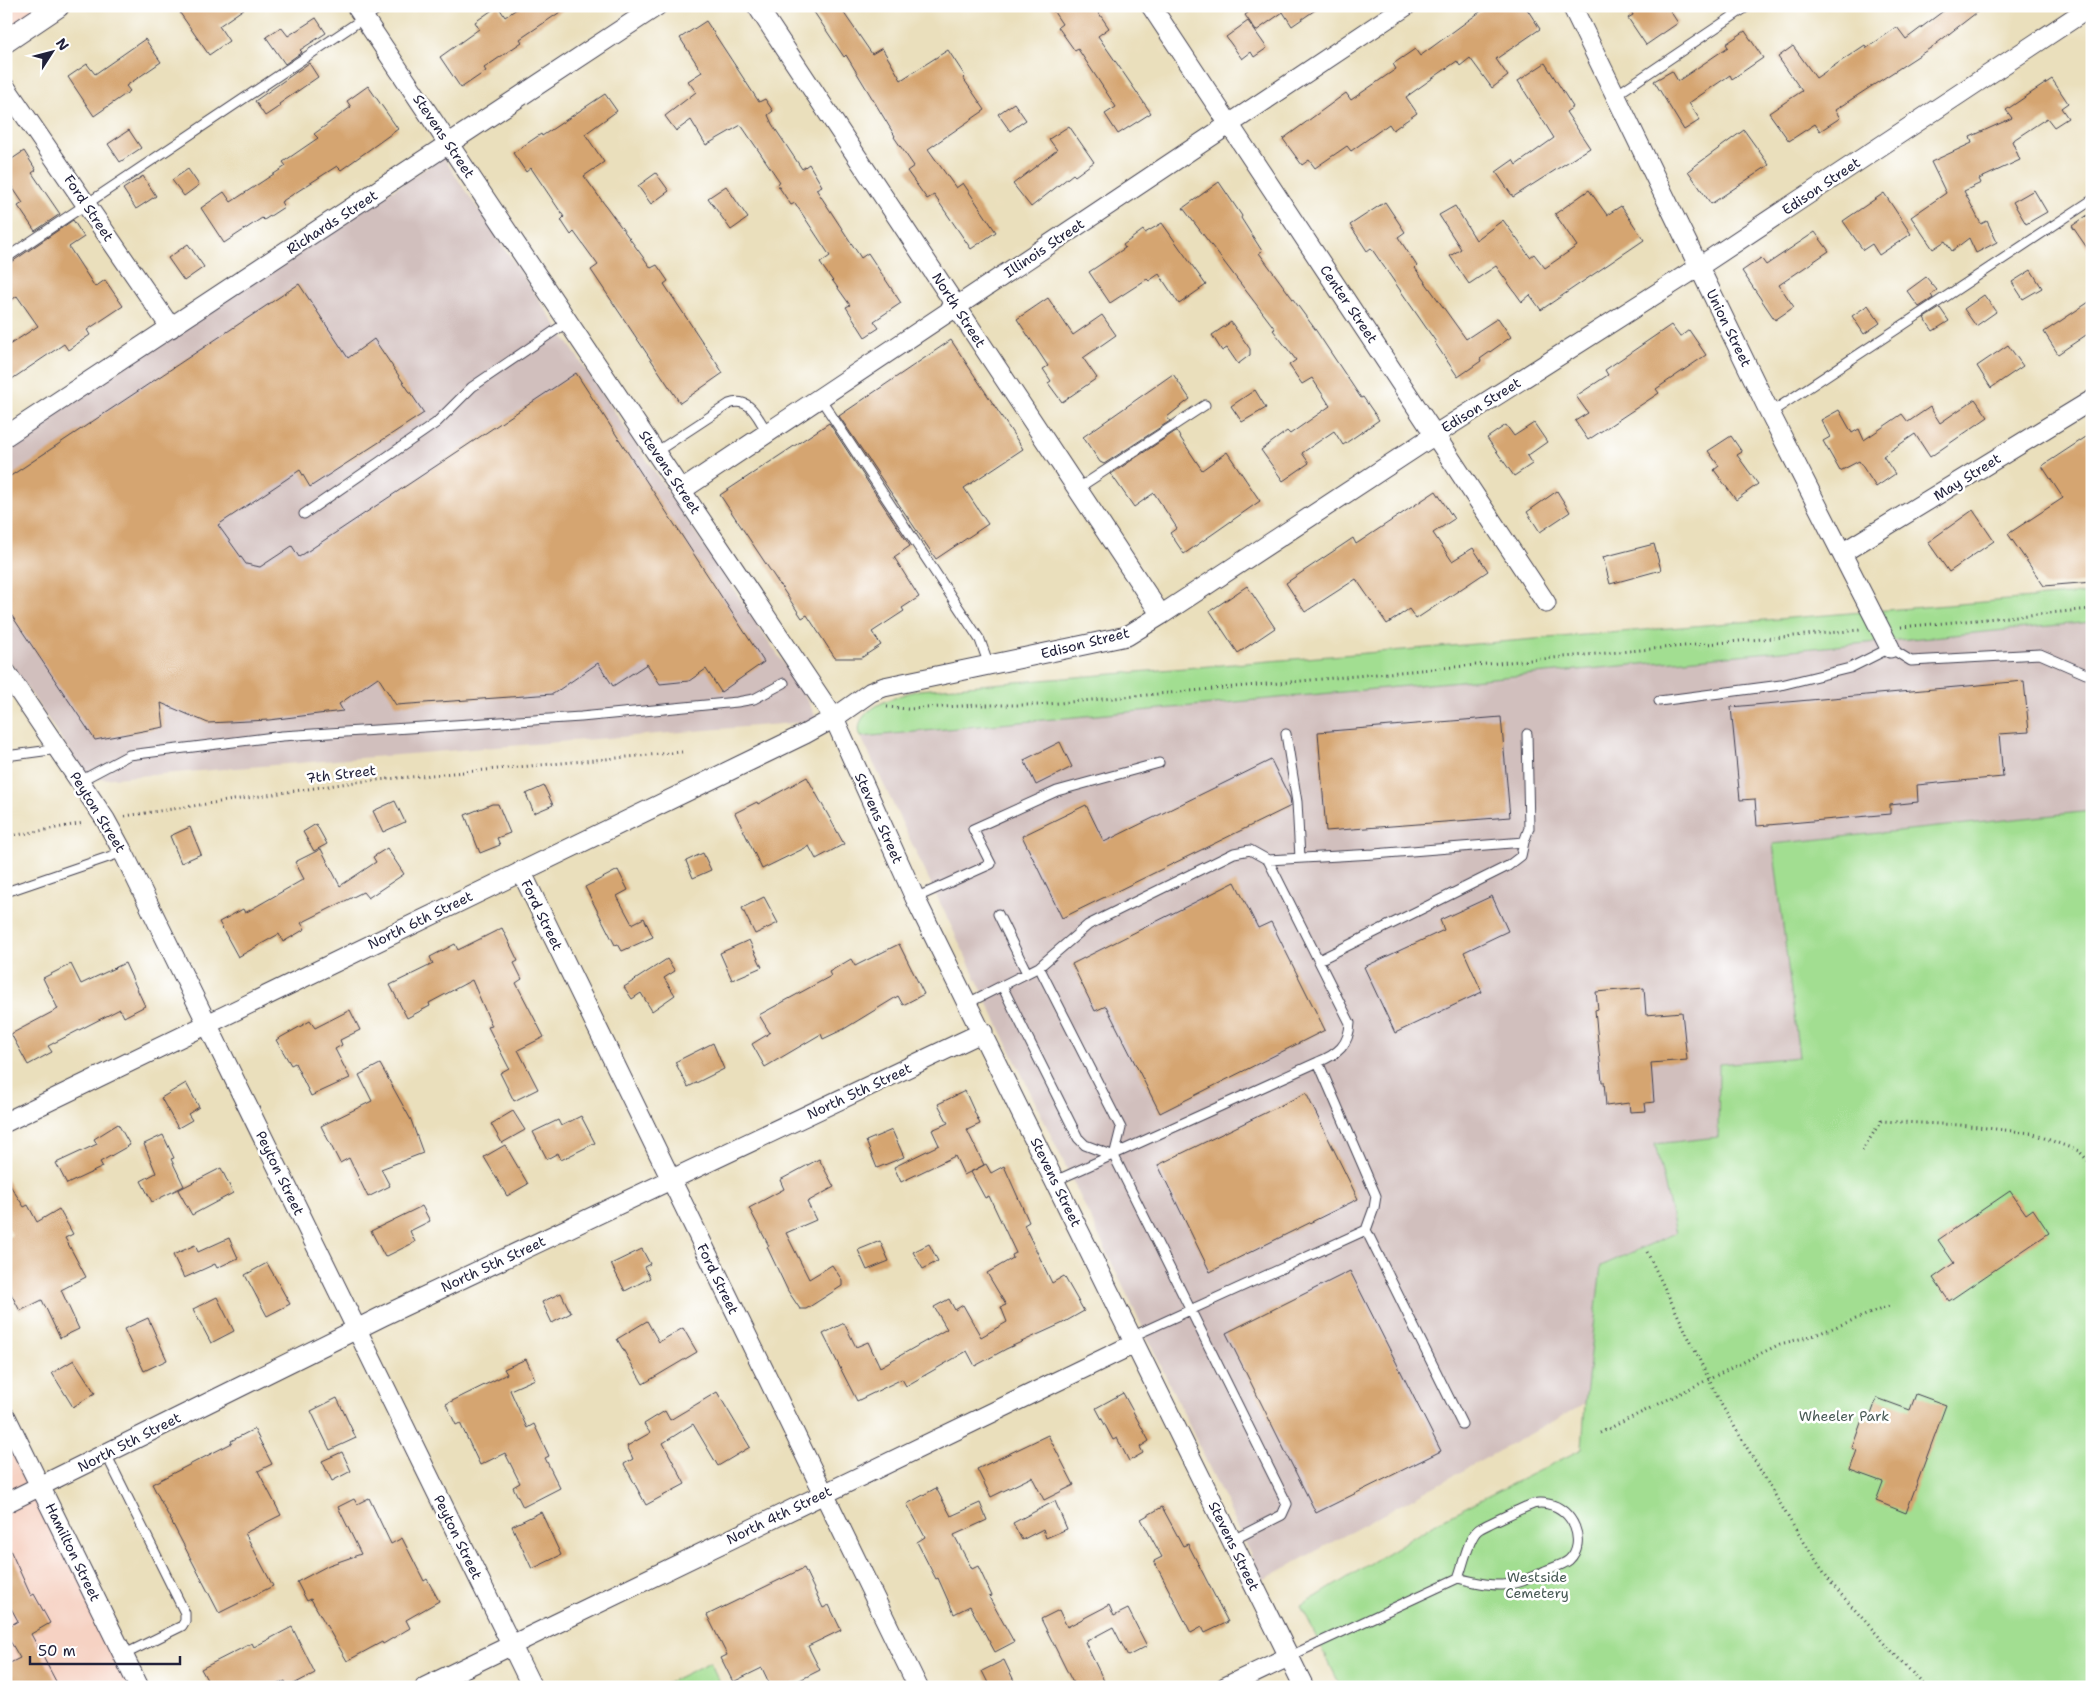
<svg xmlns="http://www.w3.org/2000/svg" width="2098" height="1693" font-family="'Shantell Sans',sans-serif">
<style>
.built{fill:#f6d2c3}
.industrial{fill:#d1bfbd}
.green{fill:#a2de91;stroke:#628066}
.building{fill:#d5a571}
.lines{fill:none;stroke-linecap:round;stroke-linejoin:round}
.service-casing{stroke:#403e4e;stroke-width:11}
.minor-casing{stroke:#403e4e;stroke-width:21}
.tertiary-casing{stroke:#403e4e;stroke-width:24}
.path{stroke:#403e4e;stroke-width:3;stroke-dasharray:1 4;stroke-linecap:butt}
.service{stroke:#fff;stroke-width:9}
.minor{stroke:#fff;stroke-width:19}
.tertiary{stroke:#fff;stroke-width:22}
.labels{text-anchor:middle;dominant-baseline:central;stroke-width:5;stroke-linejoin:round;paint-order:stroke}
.street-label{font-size:14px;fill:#22223b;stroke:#fff}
.park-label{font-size:14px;fill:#485a55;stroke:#fff}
</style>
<rect width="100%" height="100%" fill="#fff"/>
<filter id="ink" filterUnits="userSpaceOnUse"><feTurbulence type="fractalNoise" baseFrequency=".02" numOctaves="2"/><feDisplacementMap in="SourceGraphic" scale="10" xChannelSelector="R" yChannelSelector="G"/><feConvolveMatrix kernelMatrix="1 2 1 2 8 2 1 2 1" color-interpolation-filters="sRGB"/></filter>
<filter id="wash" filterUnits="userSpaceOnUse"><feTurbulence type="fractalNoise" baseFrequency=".0096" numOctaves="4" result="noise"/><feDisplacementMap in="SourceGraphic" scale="20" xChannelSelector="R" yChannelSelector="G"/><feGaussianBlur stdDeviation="1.12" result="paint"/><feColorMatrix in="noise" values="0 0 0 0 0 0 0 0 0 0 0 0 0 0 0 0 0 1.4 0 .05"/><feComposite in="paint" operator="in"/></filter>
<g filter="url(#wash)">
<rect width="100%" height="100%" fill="#eadfbc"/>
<!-- built -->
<path class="built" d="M6 6H51L6 36Z
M6 1424 136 1687H6Z"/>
<!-- industrial -->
<path class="industrial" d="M443 157 804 694 818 721 89 780 6 657V444Z
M2092 622V811L1773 844 1799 1057 1719 1064 1718 1137 1655 1145 1677 1233 1601 1266 1585 1404 1263 1580 861 737Z"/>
<!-- green -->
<path class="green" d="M2092 593V622L861 737C849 709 900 695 919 690Z
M2092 811V1687H1341L1301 1606 1446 1517 1582 1449 1585 1404 1601 1266 1676 1233 1655 1144 1718 1137 1719 1064 1799 1057 1773 844Z
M710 1662 722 1687H659Z"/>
<g id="blocks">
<!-- building -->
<path class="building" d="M189 6H248L219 26 229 41 209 55 180 13Z
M498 6 505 17 521 6H569L520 39 522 42 484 68 486 71 461 88 440 57 479 29 475 22Z
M810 6H839L872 54 882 48 901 80 948 50 965 76 963 78 985 110 928 149 956 188 963 183 996 232 971 249 934 195 927 199 907 171 914 166 894 137 895 136 846 55 844 57Z
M1050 6H1094L1109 28 1098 36 1151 113 1118 134 1105 114 1116 107 1078 49 1075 51 1058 27 1062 24Z
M1257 6H1321L1292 26 1283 12 1256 31 1245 15Z
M1488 6H1525L1540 29 1496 59 1508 76 1492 88 1470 58 1460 66 1457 61 1406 97 1417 113 1393 130 1389 124 1351 151 1347 146 1315 168 1309 160 1302 165 1283 139 1346 93 1351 100 1396 69 1393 64 1415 49 1420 56Z
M1629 6H1667L1678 23 1646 45 1628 18 1633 15Z
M1950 6H1985L1932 47 1835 110 1840 118 1820 131 1815 124 1789 141 1769 113 1802 91 1778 57 1793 46 1816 78 1865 45 1867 48 1897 27 1906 39Z
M316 18 326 33 300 50 302 52 285 64 266 37 281 27 288 36Z
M706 21 759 102 765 99 773 111 768 115 772 124 802 169 809 164 822 186 816 189 861 258 868 253 901 303 874 321 879 328 865 337 846 307 850 305 820 263 830 256 795 203 791 205 777 184 780 182 741 125 706 145 691 120 676 131 665 116 696 92 688 81 702 72 680 38Z
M1248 21 1267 48 1254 57 1251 52 1242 59 1226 37Z
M1745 31 1763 58 1732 79 1730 75 1689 103 1700 120 1684 130 1654 81 1672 71 1678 81 1728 47 1726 44Z
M145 39 161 62 126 86 130 91 94 116 68 77 87 64 95 74Z
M309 63 318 77 279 104 280 106 265 116 255 101Z
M1545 63 1573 107 1566 112 1590 148 1513 197 1496 172 1513 160 1516 165 1554 138 1518 81Z
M2052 79 2068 103 2061 108 2068 118 2054 127 2047 118 2012 141 2020 160 1979 179 1981 183 1964 191 1981 224 1987 221 1997 242 1976 253 1969 238 1952 251 1945 241 1933 249 1911 217 1946 193 1931 162 1972 143 1970 137 2012 118 2006 110Z
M368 86 398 129 341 170 337 166 281 202 284 207 264 220 262 218 224 243 201 208 224 192 231 202 286 166 283 162 318 138 314 134 351 107 347 101Z
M605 94 617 111 585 134 604 162 584 176 651 268 657 265 668 281 664 284 723 373 680 403 591 270 598 265 574 232 571 235 561 220 564 217 531 168 526 172 513 153 541 134 542 136Z
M1014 103 1026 120 1010 131 998 114Z
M1069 126 1094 162 1075 176 1073 174 1031 207 1013 184 1057 150 1049 139Z
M129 130 141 148 120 162 108 144Z
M1744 130 1769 165 1711 204 1688 171Z
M24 151 36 170 32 173 60 214 35 231 18 206 23 203 6 178V163Z
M188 169 199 185 184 196 172 180Z
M656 173 669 191 651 204 638 186Z
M143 176 156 196 136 209 123 189Z
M1219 182 1242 216 1241 218 1262 251 1259 253 1315 329 1361 398 1363 397 1379 420 1343 445 1334 431 1302 453 1309 463 1283 481 1261 450 1287 431 1290 434 1330 406 1312 378 1302 384 1289 365 1296 360 1273 330 1275 329 1183 208Z
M726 186 748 218 731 230 708 198Z
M1589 190 1607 215 1621 206 1644 240 1541 310 1530 295 1522 302 1496 266 1469 284 1450 256 1461 249 1439 215 1455 206 1476 240 1503 220 1530 257 1534 254 1545 268 1577 246 1555 214Z
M2034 190 2047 212 2026 224 2013 202Z
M1884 193 1911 234 1879 255 1872 244 1863 250 1843 221Z
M1385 202 1405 232 1398 237 1417 266 1415 268 1466 339 1498 318 1511 337 1480 359 1481 361 1458 377 1435 343 1436 342 1371 248 1367 251 1350 225Z
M2092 212V255L2072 226Z
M73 220 84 237 69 247 95 287 105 280 123 306 87 330 90 335 68 350 64 344 6 383V347L38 326 17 296 6 304V266Z
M1162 223 1206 285 1179 304 1159 274 1149 281 1147 279 1110 303 1089 272 1125 248 1123 245 1143 230 1145 233Z
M1815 232 1829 251 1779 285 1794 307 1775 320 1742 271 1761 258 1766 265Z
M188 244 204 267 184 281 168 258Z
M2031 270 2042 288 2023 299 2012 282Z
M1926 277 1937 290 1931 295 1933 298 1919 307 1907 291Z
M299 284 348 358 374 339 424 413 310 487 300 470 218 525 246 564 260 567 292 546 299 557 576 373 764 662 721 692 706 669 689 681 660 684 647 664 613 686 598 663 553 694 396 705 378 677 339 704 343 711 269 720 208 723 161 703 164 727 95 740 6 607V479Z
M1984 295 1996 312 1976 326 1964 309Z
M1048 298 1073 335 1102 315 1116 335 1083 358 1097 378 1062 402 1048 383 1051 381 1043 369 1048 366 1017 319Z
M2092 300V331L2058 354 2044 332Z
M1868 305 1880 323 1864 334 1852 316Z
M1940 308 1949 321 1933 331 1924 318Z
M1231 322 1250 349V355L1238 364 1227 348 1222 351 1212 335Z
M1671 325 1680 337 1689 330 1706 355 1656 389 1659 393 1588 440 1575 421 1588 413 1576 396 1608 375 1605 370Z
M951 340 1023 449 964 488 988 524 936 559 839 416Z
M2008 345 2023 366 1991 388 1977 366Z
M1173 374 1190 399 1167 417 1170 421 1104 464 1100 462 1083 437Z
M1255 390 1266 408 1242 422 1231 406Z
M1975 399 1988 417 1930 457 1915 434 1883 456 1895 474 1876 487 1859 461 1840 471 1823 441 1830 437 1821 420 1839 410 1852 433 1859 429 1864 440 1902 414 1908 422 1930 407 1940 423Z
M829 423 910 546 894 557 919 597 902 608 904 611 872 632 881 645 861 658H835L807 615 802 618 720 495Z
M1534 423 1547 442 1527 456 1532 464 1514 476 1487 438 1506 425 1514 436Z
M1176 431 1202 470 1227 452 1260 501 1184 554 1170 533 1177 528 1154 493 1134 507 1111 474Z
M2092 433V582L2044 586 2008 534 2063 498 2042 466Z
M1731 436 1742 452 1737 455 1758 484 1736 500 1714 470 1719 466 1708 451Z
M1436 491 1454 519 1433 533 1452 561 1473 548 1488 571 1416 619 1409 609 1387 624 1356 579 1305 612 1286 583 1353 538 1356 544Z
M1557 491 1570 512 1540 532 1527 512Z
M1973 510 1994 541 1949 572 1928 542Z
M1654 544 1661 570 1610 584 1603 557Z
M1247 586 1275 628 1238 653 1210 611Z
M2024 681 2029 732 1999 734 2003 777 1917 785 1918 802 1890 805V814L1757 826 1755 799 1740 800 1731 707Z
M1501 717 1510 817 1326 831 1318 732Z
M1060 742 1072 767 1036 785 1024 760Z
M1271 760 1290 798 1291 806 1062 918 1022 836 1086 805 1104 842Z
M807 777 844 844 816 859 809 846 762 869 735 813 757 802 758 804Z
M544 786 553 805 534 813 526 794Z
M395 801 405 822 383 832 373 811Z
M492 804H498L510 833 497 838 500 845 480 853 465 815Z
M316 824 327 844 314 851 303 832Z
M190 827 201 854 181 863 170 836Z
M387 848 404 874 368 898 363 892 301 923 305 929 283 942 279 934 238 957 219 922 243 909 245 913 304 879 295 862 321 849 340 886 376 862 373 857Z
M703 853 711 870 693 878 686 861Z
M618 870 628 890 617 896 632 924 644 918 653 937 622 951 618 944 615 945 585 887Z
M1235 882 1258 928 1271 922 1325 1030 1160 1113 1106 1006 1095 1011 1072 964Z
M1492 896 1508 931 1464 952 1482 992 1395 1033 1364 967 1444 930 1440 920Z
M764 897 778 923 755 934 742 908Z
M502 928 518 961 514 963 522 979 516 983 544 1037 518 1050 538 1089 514 1101 500 1073 509 1068 488 1027 492 1026 472 980 429 1003 430 1006 407 1018 390 985 433 964 430 957 455 944 458 950Z
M749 940 762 967 732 980 720 953Z
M899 944 924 994 903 1005 898 996 844 1029 823 1039 821 1034 765 1067 752 1044 770 1033 759 1015 831 976 829 972 851 959 855 966Z
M667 959 675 971 664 978 675 995 652 1011 641 993 632 999 624 987Z
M125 963 145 1006 124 1017 120 1009 48 1046 52 1052 28 1065 11 1034 58 1009 43 978 71 964 81 984Z
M1644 988 1646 1015 1682 1012 1687 1060 1651 1063 1654 1102 1645 1103 1646 1111 1630 1112 1629 1103 1606 1106 1604 1082H1602L1595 1010 1598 1009 1596 992Z
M350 1010 360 1030 340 1040 342 1045 335 1049 350 1078 311 1096 295 1063 291 1065 276 1040 310 1021 315 1028Z
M713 1043 724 1069 688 1087 675 1062Z
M380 1064 411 1120 423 1153 381 1169 390 1186 368 1197 349 1158 340 1163 321 1126 372 1101 359 1075Z
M186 1083 199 1107 188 1114 192 1120 178 1128 161 1098Z
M965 1091 980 1124 967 1130 984 1165 964 1175 955 1156 901 1182 894 1167 939 1145 932 1130 948 1123 938 1104Z
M1306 1093 1358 1199 1210 1272 1158 1165Z
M513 1111 525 1130 502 1143 491 1124Z
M581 1116 595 1143 561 1160 558 1153 547 1159 533 1132 558 1120 561 1126Z
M118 1124 130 1145 100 1162 103 1167 67 1184 56 1163 97 1144 94 1139Z
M892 1130 904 1157 877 1168 866 1141Z
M163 1135 174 1158 171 1159 184 1186 152 1202 141 1181 156 1173 144 1144Z
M505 1145 528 1184 507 1196 484 1157Z
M819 1159 834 1187 807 1202 816 1220 786 1233 809 1279 832 1265 842 1280V1286L806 1309H800L788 1291 767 1247 769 1246 749 1208 784 1189 780 1180Z
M986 1164 991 1173 1004 1166 1029 1222 1024 1225 1052 1283 1064 1276 1084 1311 1061 1324 1006 1349 975 1366 967 1351 906 1386 902 1379 857 1401 823 1334 844 1323 856 1347 868 1342 880 1367 947 1329 934 1307 949 1299 955 1310 963 1305 981 1337 1007 1322 1001 1307 1006 1305 987 1273 1013 1258 1012 1255 1016 1253 989 1196 985 1198 971 1172Z
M221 1168 233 1193 192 1215 178 1190Z
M6 1179 24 1207 28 1205 37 1222 59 1209 73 1234 65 1238 86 1277 61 1290 79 1329 60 1338 42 1300 20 1311 6 1284V1238L12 1235 6 1225Z
M2010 1191 2026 1214 2033 1209 2049 1233 1949 1301 1933 1278 1954 1263 1938 1240Z
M422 1206 430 1221 410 1231 415 1242 385 1257 371 1231Z
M229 1238 238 1258 217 1268 215 1264 184 1278 173 1255 195 1245 198 1252Z
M880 1241 889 1261 867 1270 858 1250Z
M929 1244 938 1261 923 1269 913 1252Z
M642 1249 650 1264 644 1267 650 1278 625 1291 611 1264Z
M267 1263 290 1304 267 1316 245 1275Z
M1350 1271 1441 1451 1316 1513 1226 1333Z
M561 1293 571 1313 552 1323 542 1302Z
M217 1297 234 1331 211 1343 193 1309Z
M148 1318 167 1360 144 1371 124 1329Z
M647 1321 659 1342 683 1328 697 1352 643 1384 617 1339Z
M526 1359 535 1379 510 1390 527 1428 534 1424 549 1456 545 1458 560 1488 523 1507 513 1487 520 1483 505 1453 480 1465 460 1423 456 1425 446 1404 507 1374 504 1369Z
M74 1360 95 1393 73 1407 52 1373Z
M717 1392 750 1447 718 1466 693 1424 663 1443 685 1484 646 1505 624 1464 633 1459 627 1446 650 1433 644 1424 665 1411 670 1420Z
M1123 1393 1149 1441 1140 1447 1143 1453 1129 1461 1117 1438 1113 1440 1096 1408Z
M1916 1394 1946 1405 1906 1513 1876 1501 1883 1482 1850 1470 1857 1450 1852 1448 1863 1417 1869 1420 1877 1398 1910 1410Z
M337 1398 356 1438 330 1450 311 1411Z
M254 1429 272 1464 258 1471 281 1515 245 1533 273 1586 219 1613 152 1484 232 1443 231 1441Z
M1048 1435 1074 1485 1044 1500 1032 1477 991 1497 977 1469Z
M342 1452 351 1471 332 1481 322 1461Z
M936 1488 951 1516 980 1503 987 1520 954 1535 972 1569 978 1566 992 1596 989 1597 1014 1642 995 1652 970 1606 954 1614 938 1578 936 1579 917 1542 925 1537 907 1504Z
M369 1498 391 1544 402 1538 424 1581 427 1579 439 1601 406 1620 410 1628 383 1644 382 1642 347 1661 311 1599 307 1601 297 1582 329 1565 361 1554 338 1507 354 1499 357 1504Z
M1055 1501 1067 1529 1046 1538 1043 1529 1022 1540 1013 1523Z
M1162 1507 1183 1546 1188 1544 1228 1622 1205 1633 1202 1627 1191 1633 1154 1561 1162 1557 1141 1519Z
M541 1512 561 1555 532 1569 512 1526Z
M6 1541 31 1596 34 1594 50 1623 31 1634 59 1687H6V1665L20 1658 6 1634V1628L18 1621 6 1599Z
M804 1568 823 1608 829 1605 841 1630 808 1646 820 1670 786 1687H771L762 1668 733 1682 721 1658 727 1655 707 1615Z
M1109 1605 1114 1616 1128 1609 1147 1646 1128 1656 1113 1627 1085 1642 1104 1681 1092 1687H1075L1041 1619 1059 1610 1067 1627Z
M292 1627 315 1673 288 1687 285 1681 273 1687H211L201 1669 252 1643 254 1647Z
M1004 1660 1017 1687H990L982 1671Z"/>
</g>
</g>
<g filter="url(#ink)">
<use href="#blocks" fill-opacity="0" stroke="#403e4e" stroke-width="1"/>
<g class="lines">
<!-- service casing -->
<g class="service-casing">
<path id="service" d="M1616 95 1748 6
M6 258 382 6
M820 398 980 640 989 665
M1770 413 2092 200
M656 452 729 404C751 396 757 418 768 433
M1077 489 1205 405
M304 514 436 423 472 387 569 321
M1659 701 1781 685 1850 668 1890 648 1911 661 2040 654 2086 674
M1286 734 1297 802 1300 858
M6 756 58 749
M80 781 129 755 282 736 581 717 737 702 754 699 784 683
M1524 842 1529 828 1527 734
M1268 860 1374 854 1524 842 1521 856 1508 866 1319 960
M6 892 123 852
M915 898 991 864 973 829 1057 791 1159 763
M998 914 1027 973
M1039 967 1121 1128 1114 1156 1287 1504 1282 1515 1231 1541
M1002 986 1078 1138 1085 1145 1114 1156
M968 1003 1039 967 1088 925 1234 853 1250 850 1268 860 1350 1023C1349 1045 1338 1054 1318 1062
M1055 1181 1318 1062 1376 1196 1374 1208 1366 1230
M1131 1337 1366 1230 1462 1424
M106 1454 185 1613V1621L182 1626 123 1655
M1288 1657 1458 1578C1496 1588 1510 1589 1545 1571 1552 1568 1563 1565 1569 1560 1588 1542 1572 1508 1548 1504 1544 1503 1537 1503 1533 1504 1525 1507 1485 1525 1478 1530 1468 1538 1463 1566 1458 1578"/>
</g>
<!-- minor casing -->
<g class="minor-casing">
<path id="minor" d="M356 6 834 718 915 898 1304 1687
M757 6 1161 615
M1151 6 1546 603
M1572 6 1770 413 1890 648
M6 88 171 328
M6 436 657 6
M682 490 1406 6
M1842 553 2092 400
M6 672 105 819 123 852 532 1687
M521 871 918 1687
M6 1122 805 734 834 718 871 692 884 687 1127 636 1161 615 1436 434 1700 266 2092 6
M6 1417 139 1687
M6 1503 383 1316 983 1032
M425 1687 1134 1344
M1225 1687 1288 1657"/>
</g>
<!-- tertiary casing -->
<g class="tertiary-casing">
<path id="tertiary" d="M6 41 58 6"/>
</g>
<!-- path -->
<path class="path" d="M1901 627 2092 609
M887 707 907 709 979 705H1037L1860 630
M125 816 355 782 682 752
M6 837 84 823
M1862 1151 1881 1121 1960 1125 2031 1133 2079 1151 2092 1165
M1647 1252 1721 1404 1794 1527 1831 1583 1898 1658 1926 1687
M1600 1433 1780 1344 1815 1335 1889 1306"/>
<!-- service -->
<use href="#service" class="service"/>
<!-- minor -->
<use href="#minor" class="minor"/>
<!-- tertiary -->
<use href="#tertiary" class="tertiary"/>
</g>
</g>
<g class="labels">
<!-- street labels -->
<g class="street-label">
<text transform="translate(444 136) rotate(56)">Stevens Street</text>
<text transform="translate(1821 186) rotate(-34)">Edison Street</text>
<text transform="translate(89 208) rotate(56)">Ford Street</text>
<text transform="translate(332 222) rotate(-33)">Richards Street</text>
<text transform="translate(1044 248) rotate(-34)">Illinois Street</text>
<text transform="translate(1349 304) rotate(56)">Center Street</text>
<text transform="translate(959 310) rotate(57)">North Street</text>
<text transform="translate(1729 328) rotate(64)">Union Street</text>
<text transform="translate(1481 405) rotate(-32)">Edison Street</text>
<text transform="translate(670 472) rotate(56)">Stevens Street</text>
<text transform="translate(1967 477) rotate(-32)">May Street</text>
<text transform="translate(1085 643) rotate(-14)">Edison Street</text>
<text transform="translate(341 774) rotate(-7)">7th Street</text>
<text transform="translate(98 812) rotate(58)">Peyton Street</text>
<text transform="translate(879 818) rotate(66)">Stevens Street</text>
<text transform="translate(542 915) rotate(64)">Ford Street</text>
<text transform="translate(420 920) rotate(-26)">North 6th Street</text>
<text transform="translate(859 1091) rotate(-25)">North 5th Street</text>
<text transform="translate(280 1173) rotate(64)">Peyton Street</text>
<text transform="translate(1056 1182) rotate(64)">Stevens Street</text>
<text transform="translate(493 1264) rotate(-25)">North 5th Street</text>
<text transform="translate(718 1279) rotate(64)">Ford Street</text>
<text transform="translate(129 1442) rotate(-27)">North 5th Street</text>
<text transform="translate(779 1515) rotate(-26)">North 4th Street</text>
<text transform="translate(458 1537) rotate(64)">Peyton Street</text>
<text transform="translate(1234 1546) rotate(64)">Stevens Street</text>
<text transform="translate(73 1552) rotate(64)">Hamilton Street</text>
</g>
<!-- park labels -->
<g class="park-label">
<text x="1844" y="1416">Wheeler Park</text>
<text x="1537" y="1577">Westside<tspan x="1537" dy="16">Cemetery</tspan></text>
</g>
</g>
<!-- margin -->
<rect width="2098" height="1693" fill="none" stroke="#fff" stroke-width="25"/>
<!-- north arrow -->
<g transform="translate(52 52) rotate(54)" stroke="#ffffff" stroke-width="4" paint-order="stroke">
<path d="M0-4L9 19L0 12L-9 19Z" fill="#22223b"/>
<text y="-8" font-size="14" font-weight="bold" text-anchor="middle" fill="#22223b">N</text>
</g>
<!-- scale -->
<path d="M30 1656v8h150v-8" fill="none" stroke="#22223b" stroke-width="2.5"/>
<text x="38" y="1656" font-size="15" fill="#22223b" stroke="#ffffff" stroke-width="4" paint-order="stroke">50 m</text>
</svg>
